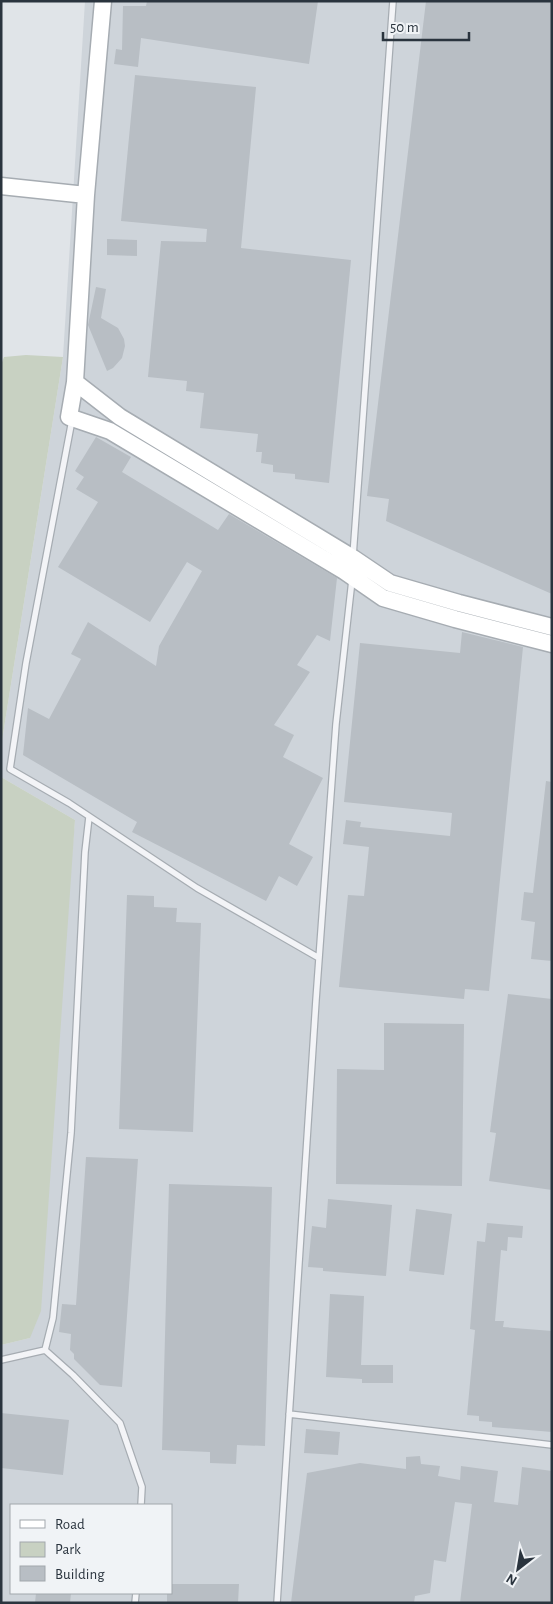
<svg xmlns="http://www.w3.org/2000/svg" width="553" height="1604" font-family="'Alegreya Sans',sans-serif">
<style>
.built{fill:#ced4da;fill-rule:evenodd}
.green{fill:#c8d1c2}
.building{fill:#b8bec4}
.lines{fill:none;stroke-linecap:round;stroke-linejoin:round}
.lane-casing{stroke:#a6acb2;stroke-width:8}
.secondary-casing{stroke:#a6acb2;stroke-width:19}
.lane{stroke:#f3f4f7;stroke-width:5.5}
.secondary{stroke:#fff;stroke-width:16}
</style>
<rect width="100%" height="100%" fill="#e0e4e8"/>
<!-- built -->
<path class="built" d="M85 1H552V1603H1V1345L30 1338 75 820 1 777V747L63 357ZM11 1505H171V1593H11Z"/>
<!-- green -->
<path class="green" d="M26 355 63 357 1 747V365L4 357Z
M1 777 75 820 41 1311 30 1338 1 1345Z"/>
<!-- building -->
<path class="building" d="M147 1H318L309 64 141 38 138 67 114 64 116 49 122 50 123 6H146Z
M426 1H552V594L386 521 389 499 367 496Z
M135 75 256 87 241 248 351 260 329 483 295 479V474L273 472V465L261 463 262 452H256L258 434 200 428 204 393 186 391 187 381 148 377 161 241 206 242 207 229 121 221Z
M107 239 137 240V256L107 255Z
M96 287 106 289 101 318 118 328 124 339 125 346 122 358 113 368 107 371 88 325Z
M96 437 131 457 122 472 218 530 229 514 337 578 330 641 317 635 297 665 310 672 274 725 294 735 283 757 323 778 289 844 313 857 297 886 279 876 266 901 132 832 137 822 23 755 28 708 49 719 81 659 71 654 88 622 156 666 159 646 202 571 187 562 150 622 58 567 98 502 76 489 84 477 75 471Z
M462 632 523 647 489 991 465 989 464 999 339 987 348 895 364 896 369 847 343 844 346 820 361 822 360 827 450 836 452 813 344 802 360 643 460 653Z
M546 781 552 782V961L531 959 535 922 521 920 524 892 533 893Z
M127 895 154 896V907L177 908 176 922 201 923 193 1132 119 1129Z
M508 994 552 999V1190L489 1181 496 1133 490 1132Z
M384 1023 464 1024 462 1186 336 1184 337 1069 384 1070Z
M86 1157 138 1159 122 1387 100 1385 74 1359V1354L70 1350 71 1334 59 1332 62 1304 76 1305Z
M169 1184 272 1187 265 1446 237 1445 236 1464 210 1463V1452L162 1450Z
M328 1199 392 1205 386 1276 323 1271V1268L308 1267 312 1226 326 1228Z
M416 1209 452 1214 444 1275 409 1271Z
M487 1223 523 1226 522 1238 508 1237 507 1251 501 1250 495 1321H504L503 1327 552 1331V1432L492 1427V1422L479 1421V1416L467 1415 475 1330 470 1329 477 1241 485 1242Z
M330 1294 364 1296 361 1365H393V1383H362V1379L326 1377Z
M1 1413 69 1420 63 1475 1 1468Z
M306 1429 340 1432 338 1455 304 1453Z
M420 1456 421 1464 440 1466 438 1476 460 1480 461 1466 498 1471 494 1502 518 1505 522 1467 552 1471V1603H460L472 1504 455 1502 446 1562 434 1560 430 1593 415 1596 414 1603H291L307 1473 360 1463 406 1469V1457Z
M171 1584H239L238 1603H167V1593H171Z
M36 1593H71L70 1603H35Z"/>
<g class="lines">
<!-- lane casing -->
<g class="lane-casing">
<path id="lane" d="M72 420 26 663 10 769 69 803 197 888 319 958
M353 556 393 1
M45 1350 53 1318 71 1133 85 852 89 817
M45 1350 73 1375 120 1423 142 1487 141 1505
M1 1360 45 1350
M289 1414 552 1445
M135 1603 136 1593
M277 1603 316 1000 336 724 352 580"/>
</g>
<!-- secondary casing -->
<g class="secondary-casing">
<path id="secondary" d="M103 1 86 195 75 382 69 417 110 431 344 571 383 598 455 619 552 644
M1 186 86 195
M75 382 120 417 353 558 390 583 459 603 552 627"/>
</g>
<!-- lane -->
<use href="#lane" class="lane"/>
<!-- secondary -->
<use href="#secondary" class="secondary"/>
</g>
<!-- border -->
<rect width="553" height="1604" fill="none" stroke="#2a343e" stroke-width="5"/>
<!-- legend -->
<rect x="10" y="1504" width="162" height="90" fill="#f0f3f6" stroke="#a1a7ac"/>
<rect x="20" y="1520" width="25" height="8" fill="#ffffff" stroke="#a1a7ac"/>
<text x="55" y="1529" font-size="15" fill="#2a343e">Road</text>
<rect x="20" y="1542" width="25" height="15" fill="#c8d1c2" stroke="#a1a7ac"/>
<text x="55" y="1554" font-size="15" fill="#2a343e">Park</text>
<rect x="20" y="1566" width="25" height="15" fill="#b8bec4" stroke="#a1a7ac"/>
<text x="55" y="1579" font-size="15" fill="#2a343e">Building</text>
<!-- north arrow -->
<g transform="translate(518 1569) rotate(211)" stroke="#f0f3f6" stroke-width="4" paint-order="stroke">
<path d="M0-4L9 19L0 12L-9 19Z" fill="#2a343e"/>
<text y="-8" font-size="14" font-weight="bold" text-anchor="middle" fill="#2a343e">N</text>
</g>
<!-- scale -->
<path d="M383 32v8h86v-8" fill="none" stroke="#2a343e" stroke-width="2.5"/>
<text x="390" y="32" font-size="15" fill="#2a343e" stroke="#f0f3f6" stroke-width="4" paint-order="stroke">50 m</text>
</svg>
